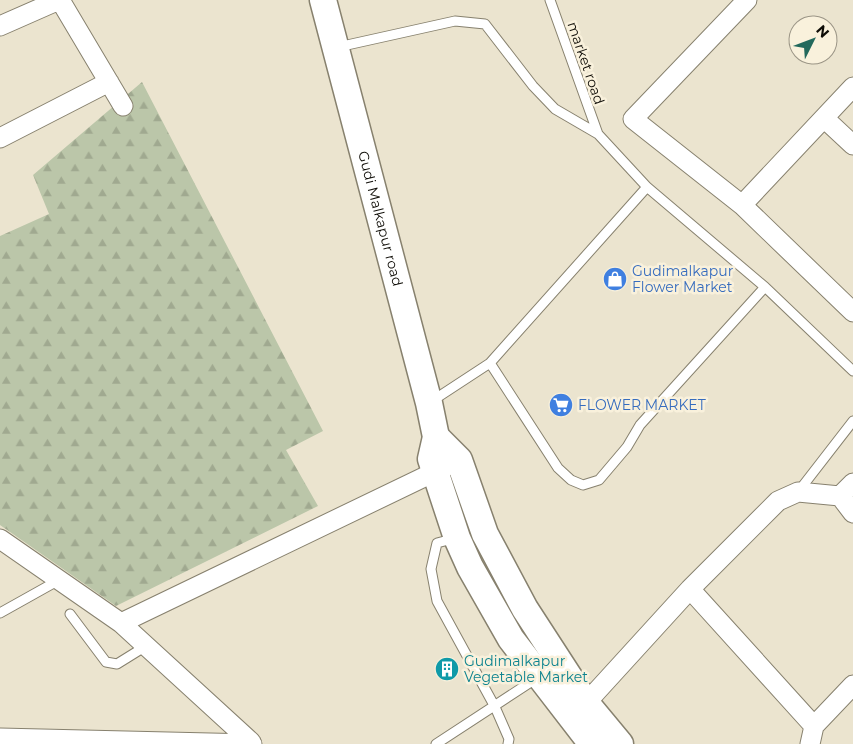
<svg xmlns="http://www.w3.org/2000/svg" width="853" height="744" font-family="Montserrat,sans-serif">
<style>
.forest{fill:url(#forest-firs)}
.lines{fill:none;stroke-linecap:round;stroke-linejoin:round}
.lane-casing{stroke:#87816e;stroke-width:11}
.street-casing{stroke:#87816e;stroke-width:21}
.secondary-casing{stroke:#87816e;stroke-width:29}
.lane{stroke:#fff;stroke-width:9}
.street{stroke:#fff;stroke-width:19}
.secondary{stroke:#fff;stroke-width:26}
.labels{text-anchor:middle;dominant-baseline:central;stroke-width:5;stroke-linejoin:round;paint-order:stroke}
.street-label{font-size:14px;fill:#0e0c06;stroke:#f9f1dc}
.shop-label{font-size:14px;fill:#366cbe;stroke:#f9f1dc;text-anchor:start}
.culture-label{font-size:14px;fill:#0d838f;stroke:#f9f1dc;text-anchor:start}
</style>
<defs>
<pattern id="forest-firs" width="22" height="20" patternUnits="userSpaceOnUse" patternTransform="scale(1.25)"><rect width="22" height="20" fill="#bbc6a9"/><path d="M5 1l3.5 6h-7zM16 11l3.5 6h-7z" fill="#a0a990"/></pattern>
</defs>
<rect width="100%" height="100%" fill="#ebe4cf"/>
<!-- forest -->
<path class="forest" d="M142 82 323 431 286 450 318 506 116 606 0 525V236L49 214 33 175Z"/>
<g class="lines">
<!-- lane casing -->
<g class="lane-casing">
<path id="lane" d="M550 0 598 134
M338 47 455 21 485 24 533 86 555 109 598 134 647 187 765 287 853 371
M490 363 558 468 571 480 583 485 599 480 627 447 640 425 765 287
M432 401 490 363 647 187
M798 492 853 421
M456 538 437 543 431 569 437 601 495 707 509 739 508 744
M0 613 59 580
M70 614 106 662 117 664 146 646
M436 744 537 678"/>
</g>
<!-- street casing -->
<g class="street-casing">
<path id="street" d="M60 0 123 106
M747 0 633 119 742 205 853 312
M0 26 59 0
M824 118 853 145
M0 138 109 82
M742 205 853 87
M840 496 853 513
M0 539 121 623 251 742
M690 589 814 726
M121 623 447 466
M586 703 690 589 778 501 798 492 840 496 853 483
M0 738 252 744
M810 744 814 726 853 685"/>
</g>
<!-- secondary casing -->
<g class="secondary-casing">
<g id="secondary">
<path id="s1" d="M323 0 429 403 436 437 431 459 457 538 470 567 511 639 592 744"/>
<path d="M436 437 459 460 485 534 525 609 586 703 620 744"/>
</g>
</g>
<!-- lane -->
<use href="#lane" class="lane"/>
<!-- street -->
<use href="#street" class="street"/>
<!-- secondary -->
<use href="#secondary" class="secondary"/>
</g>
<!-- icons -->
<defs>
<g id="shop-disc" transform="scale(1.25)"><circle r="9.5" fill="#3f7fe0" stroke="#f9f1dc"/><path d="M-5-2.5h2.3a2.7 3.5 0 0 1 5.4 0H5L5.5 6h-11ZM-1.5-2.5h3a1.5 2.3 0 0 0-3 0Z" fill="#fff"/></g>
<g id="supermarket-disc" transform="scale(1.25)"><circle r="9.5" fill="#3f7fe0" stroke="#f9f1dc"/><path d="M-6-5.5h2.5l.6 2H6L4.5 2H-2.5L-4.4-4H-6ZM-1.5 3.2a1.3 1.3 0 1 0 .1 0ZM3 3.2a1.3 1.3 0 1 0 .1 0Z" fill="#fff"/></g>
<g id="building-disc" transform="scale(1.25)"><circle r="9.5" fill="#0f9aa8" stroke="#f9f1dc"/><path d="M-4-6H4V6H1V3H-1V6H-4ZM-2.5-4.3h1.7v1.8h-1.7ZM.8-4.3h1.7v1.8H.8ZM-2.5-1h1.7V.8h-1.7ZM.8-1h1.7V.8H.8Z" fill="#fff"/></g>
</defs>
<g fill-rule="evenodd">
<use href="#shop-disc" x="615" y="279"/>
<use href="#supermarket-disc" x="561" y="405"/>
<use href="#building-disc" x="447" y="669"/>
</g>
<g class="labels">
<!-- street labels -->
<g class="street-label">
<text transform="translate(586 63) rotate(71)">market road</text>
<text stroke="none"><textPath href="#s1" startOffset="226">Gudi Malkapur road</textPath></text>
</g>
<!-- shop labels -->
<g class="shop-label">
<text x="632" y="271">Gudimalkapur<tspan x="632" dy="16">Flower Market</tspan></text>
<text x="578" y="405">FLOWER MARKET</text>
</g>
<!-- culture labels -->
<g class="culture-label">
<text x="464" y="661">Gudimalkapur<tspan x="464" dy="16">Vegetable Market</tspan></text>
</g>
</g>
<!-- north arrow -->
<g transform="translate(813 40) rotate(48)"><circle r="24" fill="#f9f1dc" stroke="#9b9586"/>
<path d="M0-4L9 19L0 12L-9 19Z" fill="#23695c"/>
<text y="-8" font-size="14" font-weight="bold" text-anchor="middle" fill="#0e0c06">N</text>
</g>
</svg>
